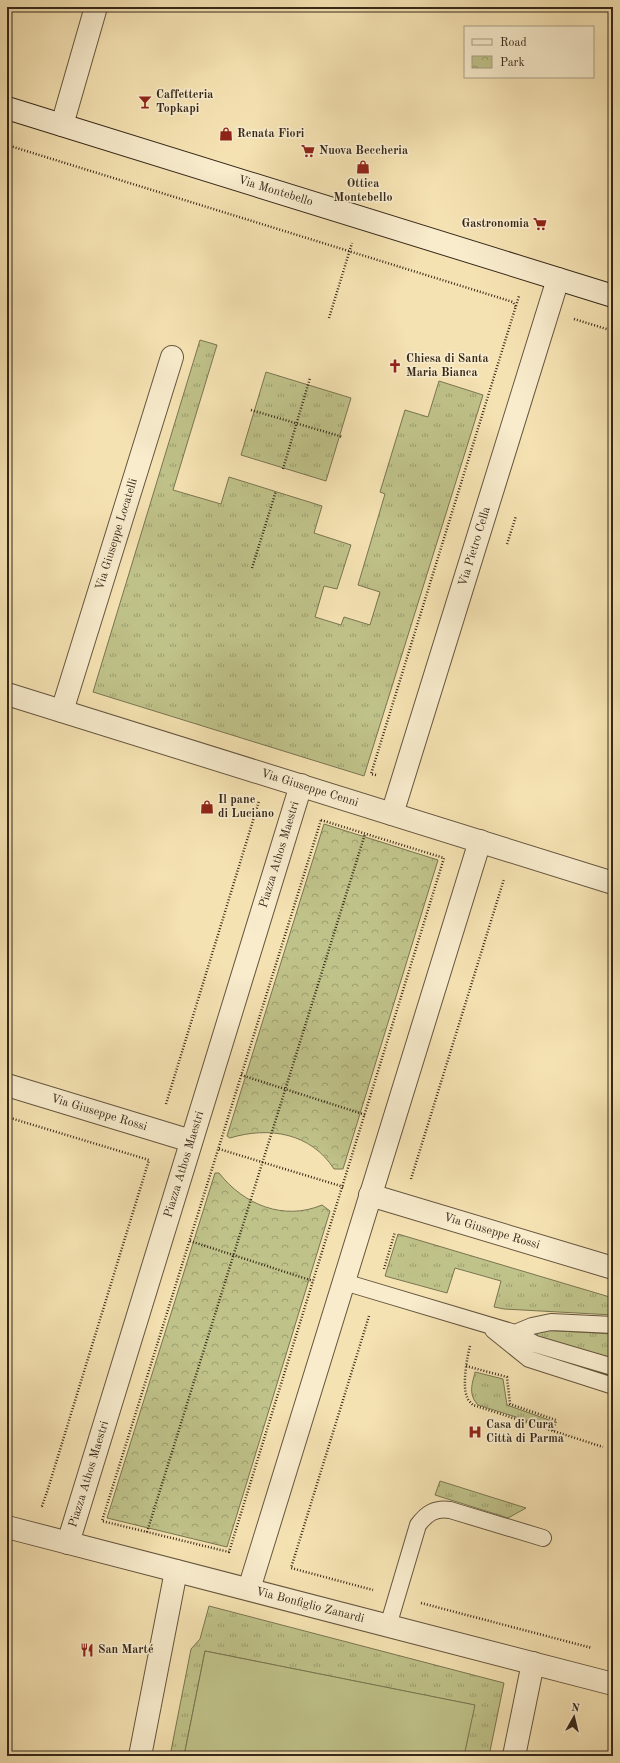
<svg xmlns="http://www.w3.org/2000/svg" width="620" height="1763" font-family="'Old Standard TT',serif">
<style>
.grass{fill:url(#grass-tufts);stroke:#7a7551}
.park{fill:url(#park-crowns);stroke:#7a7551}
.pitch{fill:#bfc289;stroke:#7a7551}
.lines{fill:none;stroke-linecap:round;stroke-linejoin:round}
.lane-casing{stroke:#66563f;stroke-width:18}
.street-casing{stroke:#66563f;stroke-width:24}
.secondary-casing{stroke:#362819;stroke-width:24}
.path{stroke:#362819;stroke-width:2.5;stroke-dasharray:1 2;stroke-linecap:butt}
.lane{stroke:#f8eccd;stroke-width:16}
.street{stroke:#f8eccd;stroke-width:22}
.secondary{stroke:#f8eccd;stroke-width:22}
.labels{text-anchor:middle;dominant-baseline:central;stroke-width:3.5;stroke-linejoin:round;paint-order:stroke}
.poi-label{font-size:12px;font-weight:bold;fill:#362819;stroke:#f8eccd;text-anchor:start}
.street-label{font-size:12px;fill:#362819;stroke:#f8eccd}
</style>
<defs>
<pattern id="grass-tufts" width="24" height="20" patternUnits="userSpaceOnUse"><rect width="24" height="20" fill="#bfc289"/><path d="M3 7l-1-3M5 7V3M7 7l1-3M15 17l-1-3M17 17v-4M19 17l1-3" fill="none" stroke="#9c9e6f"/></pattern>
<pattern id="park-crowns" width="20" height="18" patternUnits="userSpaceOnUse"><rect width="20" height="18" fill="#bfc289"/><path d="M2 6a3 3 0 1 1 6 0M12 15a3 3 0 1 1 6 0" fill="none" stroke="#9c9e6f"/></pattern>
</defs>
<rect width="100%" height="100%" fill="#f5e2b2"/>
<filter id="stains"><feTurbulence type="fractalNoise" baseFrequency=".005" numOctaves="4"/><feColorMatrix values="0 0 0 0 .2 0 0 0 0 .09 0 0 0 0 .02 0 0 0 .5 -.17"/></filter>
<radialGradient id="worn" r=".72"><stop offset=".6" stop-color="#630" stop-opacity="0"/><stop offset="1" stop-color="#630" stop-opacity=".3"/></radialGradient>
<!-- grass -->
<path class="grass" d="M200 340 217 345 173 490 221 504 229 477 322 506 314 533 351 545 337 589 324 586 315 617 341 625 344 617 370 625 380 592 358 585 385 494 380 492 405 410 428 417 439 381 483 395 364 776 93 692Z
M266 372 351 398 326 481 241 455Z
M398 1234 613 1298V1315L504 1309 494 1307 501 1281 455 1268 447 1293 385 1276Z
M540 1330 613 1334V1360L537 1337V1331Z
M475 1372 503 1379 507 1405 552 1421 551 1428 478 1405C468 1394 472 1385 475 1372Z
M440 1481 526 1508 508 1518 435 1495Z
M209 1606 504 1683 489 1756H464L474 1705 205 1651 184 1756H170L191 1649 200 1639Z"/>
<!-- park -->
<path class="park" d="M324 824 438 860 343 1169H334C311 1133 269 1126 230 1138L227 1136Z
M215 1173H219C244 1205 284 1221 322 1205L330 1211 227 1547 107 1518Z"/>
<!-- pitch -->
<path class="pitch" d="M205 1651 475 1705 464 1756H184Z"/>
<g class="lines">
<!-- lane casing -->
<g class="lane-casing">
<path id="lane" d="M344 1282 515 1333 532 1326 551 1322 613 1325
M493 1330 529 1359 613 1386
M515 1333 535 1344 613 1367
M388 1626 418 1525C427 1513 435 1508 450 1510L543 1538"/>
</g>
<!-- street casing -->
<g class="street-casing">
<g id="street">
<path d="M62 125 96 7"/>
<path id="s1" d="M7 694 613 883"/>
<path id="s2" d="M62 711 172 357"/>
<path id="s3" d="M392 814 558 279"/>
<path id="s4" d="M7 1085 191 1141"/>
<path id="s5" d="M370 1195 613 1268"/>
<path id="s6" d="M7 1527 613 1684"/>
<path id="s7" d="M68 1543 301 785"/>
<path d="M249 1589 480 841"/>
<path d="M140 1756 176 1571"/>
<path d="M514 1756 533 1663"/>
</g>
</g>
<!-- secondary casing -->
<g class="secondary-casing">
<g id="secondary">
<path id="s8" d="M7 108 613 296"/>
</g>
</g>
<!-- path -->
<path class="path" d="M7 145 513 302 516 307
M329 318 352 243
M574 319 613 331
M251 410 343 437
M283 469 310 378
M507 544 516 516
M252 568 276 491
M376 775 371 774 519 296
M321 820 444 858 229 1552 102 1521Z
M241 1075 366 1115
M166 1104 259 801
M7 1117 149 1160 47 1492 42 1506H40
M219 1149 344 1187
M411 1179 504 879
M190 1241 313 1281
M384 1269 395 1232
M369 1316 291 1568 373 1590
M470 1346C467 1358 462 1385 467 1397 468 1400 471 1403 473 1405L603 1447
M466 1366 507 1377 510 1404 556 1420 553 1431
M147 1532 365 834
M421 1603 592 1648"/>
<!-- lane -->
<use href="#lane" class="lane"/>
<!-- street -->
<use href="#street" class="street"/>
<!-- secondary -->
<use href="#secondary" class="secondary"/>
</g>
<!-- icons -->
<defs>
<g id="bar-bare" transform="scale(1.08)"><path d="M-6-5H6L.8 .8V4.5H3.5V6h-7V4.5H-.8V.8Z" fill="#8f2418" stroke="#f8eccd" stroke-width="2.5" paint-order="stroke"/></g>
<g id="shop-bare" transform="scale(1.08)"><path d="M-5-2.5h2.3a2.7 3.5 0 0 1 5.4 0H5L5.5 6h-11ZM-1.5-2.5h3a1.5 2.3 0 0 0-3 0Z" fill="#8f2418" stroke="#f8eccd" stroke-width="2.5" paint-order="stroke"/></g>
<g id="supermarket-bare" transform="scale(1.08)"><path d="M-6-5.5h2.5l.6 2H6L4.5 2H-2.5L-4.4-4H-6ZM-1.5 3.2a1.3 1.3 0 1 0 .1 0ZM3 3.2a1.3 1.3 0 1 0 .1 0Z" fill="#8f2418" stroke="#f8eccd" stroke-width="2.5" paint-order="stroke"/></g>
<g id="church-bare" transform="scale(1.08)"><path d="M-1.2-6h2.4v3.5h3.3v2.4h-3.3V6h-2.4V-.1h-3.3v-2.4h3.3Z" fill="#8f2418" stroke="#f8eccd" stroke-width="2.5" paint-order="stroke"/></g>
<g id="hospital-bare" transform="scale(1.08)"><path d="M-5-5h3v3.5h4V-5h3V5h-3V1.5h-4V5h-3Z" fill="#8f2418" stroke="#f8eccd" stroke-width="2.5" paint-order="stroke"/></g>
<g id="restaurant-bare" transform="scale(1.08)"><path d="M-5-6h1v4h1v-4h1v4h1v-4h1v5L-1.5 .5V6h-2V.5L-5-1ZM5-6V6H3V1.5H1.5Q1.5-4 5-6Z" fill="#8f2418" stroke="#f8eccd" stroke-width="2.5" paint-order="stroke"/></g>
</defs>
<g fill-rule="evenodd">
<use href="#bar-bare" x="145" y="102"/>
<use href="#shop-bare" x="226" y="134"/>
<use href="#supermarket-bare" x="308" y="151"/>
<use href="#shop-bare" x="363" y="167"/>
<use href="#supermarket-bare" x="540" y="224"/>
<use href="#church-bare" x="395" y="366"/>
<use href="#shop-bare" x="207" y="807"/>
<use href="#hospital-bare" x="475" y="1432"/>
<use href="#restaurant-bare" x="87" y="1650"/>
</g>
<g class="labels">
<!-- poi labels -->
<g class="poi-label">
<text x="156" y="95">Caffetteria<tspan x="156" dy="14">Topkapi</tspan></text>
<text x="237" y="134">Renata Fiori</text>
<text x="319" y="151">Nuova Beccheria</text>
<text x="363" y="184" text-anchor="middle">Ottica<tspan x="363" dy="14">Montebello</tspan></text>
<text x="529" y="224" text-anchor="end">Gastronomia</text>
<text x="406" y="359">Chiesa di Santa<tspan x="406" dy="14">Maria Bianca</tspan></text>
<text x="218" y="800">Il pane<tspan x="218" dy="14">di Luciano</tspan></text>
<text x="486" y="1425">Casa di Cura<tspan x="486" dy="14">Città di Parma</tspan></text>
<text x="98" y="1650">San Marté</text>
</g>
<!-- street labels -->
<g class="street-label">
<text stroke="none"><textPath href="#s8" startOffset="281">Via Montebello</textPath></text>
<text stroke="none"><textPath href="#s2" startOffset="185">Via Giuseppe Locatelli</textPath></text>
<text stroke="none"><textPath href="#s3" startOffset="280">Via Pietro Cella</textPath></text>
<text stroke="none"><textPath href="#s1" startOffset="317">Via Giuseppe Cenni</textPath></text>
<text stroke="none"><textPath href="#s7" startOffset="720">Piazza Athos Maestri</textPath></text>
<text stroke="none"><textPath href="#s4" startOffset="96">Via Giuseppe Rossi</textPath></text>
<text stroke="none"><textPath href="#s7" startOffset="396">Piazza Athos Maestri</textPath></text>
<text stroke="none"><textPath href="#s5" startOffset="127">Via Giuseppe Rossi</textPath></text>
<text stroke="none"><textPath href="#s7" startOffset="72">Piazza Athos Maestri</textPath></text>
<text stroke="none"><textPath href="#s6" startOffset="313">Via Bonfiglio Zanardi</textPath></text>
</g>
</g>
<!-- margin -->
<rect width="620" height="1763" fill="none" stroke="#f5e2b2" stroke-width="24"/>
<rect x="8" y="8" width="604" height="1747" fill="none" stroke="#362819" stroke-width="2"/>
<rect x="12" y="12" width="596" height="1739" fill="none" stroke="#362819"/>
<!-- legend -->
<rect x="464" y="26" width="130" height="52" fill="#f8eccd" stroke="#aa9e85"/>
<rect x="472" y="39" width="20" height="6" fill="#f8eccd" stroke="#aa9e85"/>
<text x="500" y="46" font-size="12" fill="#362819">Road</text>
<rect x="472" y="56" width="20" height="12" fill="url(#park-crowns)" stroke="#aa9e85"/>
<text x="500" y="66" font-size="12" fill="#362819">Park</text>
<!-- north arrow -->
<g transform="translate(574 1717) rotate(8)" stroke="#f8eccd" stroke-width="3" paint-order="stroke">
<path d="M0-3L7 15L0 10L-7 15Z" fill="#362819"/>
<text y="-6" font-size="11" font-weight="bold" text-anchor="middle" fill="#362819">N</text>
</g>
<rect width="100%" height="100%" filter="url(#stains)"/>
<rect width="100%" height="100%" fill="url(#worn)"/>
</svg>
